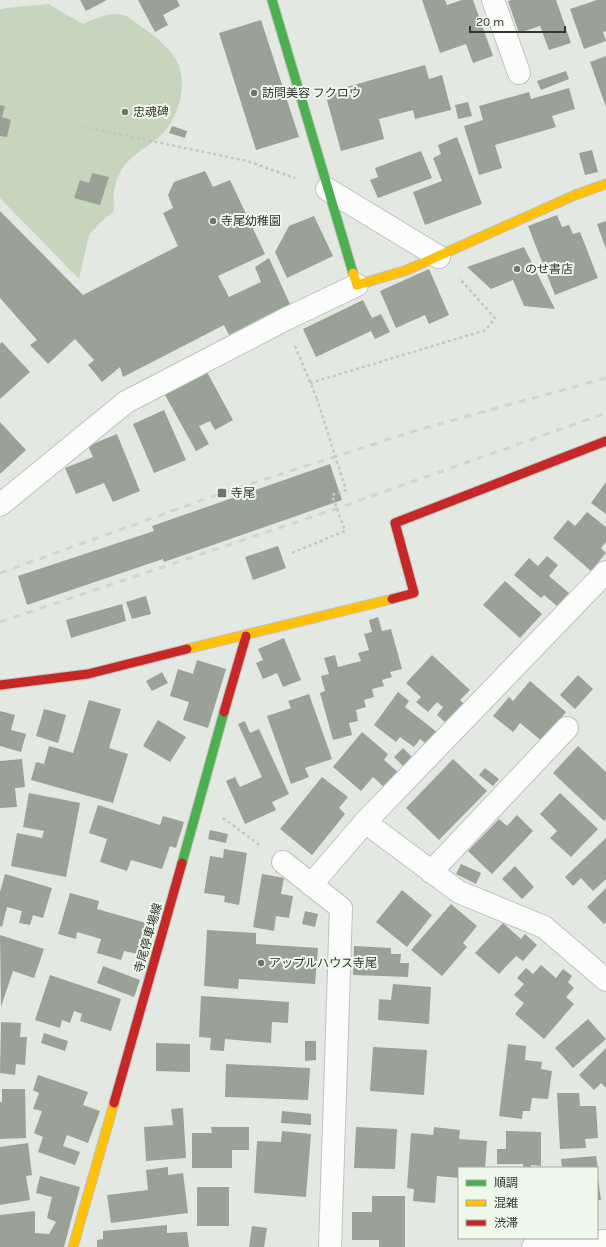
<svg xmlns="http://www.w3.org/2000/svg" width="606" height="1247" font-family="Karla,'Noto Sans JP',sans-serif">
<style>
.green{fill:#c5d5be}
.building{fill:#9aa297}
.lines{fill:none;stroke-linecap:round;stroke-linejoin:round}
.street-casing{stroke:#bfc3bd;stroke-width:24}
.fast-casing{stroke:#bfc3bd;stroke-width:11}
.slow-casing{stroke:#bfc3bd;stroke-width:11}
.jam-casing{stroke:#bfc3bd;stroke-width:11}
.path{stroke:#c5c6c4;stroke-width:2.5;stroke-dasharray:3 3;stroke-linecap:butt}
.street{stroke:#fbfcfb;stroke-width:22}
.fast{stroke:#4caf50;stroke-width:9}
.slow{stroke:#ffc107;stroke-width:9}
.jam{stroke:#c62828;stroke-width:9}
.rail{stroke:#d2d4d1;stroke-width:3;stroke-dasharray:7 7;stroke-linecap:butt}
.path-bridge{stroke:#c5c6c4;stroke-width:2.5;stroke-dasharray:3 3;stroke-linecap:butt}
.poi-dot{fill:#70746e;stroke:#eff9eb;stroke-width:1.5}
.labels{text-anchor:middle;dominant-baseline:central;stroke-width:4;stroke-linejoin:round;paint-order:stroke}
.poi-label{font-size:12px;fill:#323530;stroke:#eff9eb;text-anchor:start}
.street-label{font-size:12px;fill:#323530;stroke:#eff9eb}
</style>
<rect width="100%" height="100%" fill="#e3e8e2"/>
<!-- green -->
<path class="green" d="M48 4 83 24C93 19 112 11 124 15 129 17 135 22 139 25 152 33 166 45 175 58 190 80 179 119 160 136 147 148 128 156 120 173 113 185 113 198 114 211L101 222 89 235 79 279 0 198V10L6 8Z"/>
<!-- building -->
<path class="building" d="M80 0H107L86 11Z
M138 0H177L180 6 163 15 168 25 155 32Z
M422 0H445L447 5 462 0H473L493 56 473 63 466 44 440 53Z
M512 0H556L571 43 549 50 540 26 519 33 508 1Z
M597 0H606V31L603 32 606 41 584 49 570 9Z
M261 20 299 137 256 150 219 33Z
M606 56V107L590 62Z
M425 65 429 79 442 75 451 110 415 119 413 110 379 119 384 139 341 151 325 93Z
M566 71 569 79 541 90 537 81Z
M569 88 575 109 552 116 556 127 495 145 502 168 479 175 464 126 483 120 479 106 529 92 531 99Z
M468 102 472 116 458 119 455 105Z
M0 105 5 106 2 117 11 120 7 137 0 136Z
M172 126 187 131 185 138 169 133Z
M457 137 482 204 425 225 413 192 442 181 433 158 441 154 438 145Z
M592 150 598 172 585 175 579 153Z
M421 151 432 178 378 198 370 180 378 177 375 168Z
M205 171 213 187 230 180 265 254 218 276 229 297 261 282 255 267 269 258 290 304 229 335 224 325 123 377 120 367 102 382 88 365 94 360 75 339 48 364 30 345 37 340 0 298V211L83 295 178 246 163 213 173 208 168 195 174 182Z
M92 173 109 177 100 205 74 198 80 180 89 183Z
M557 215 562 227 569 225 573 234 580 232 598 278 555 295 528 226Z
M314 216 333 256 287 278 275 252 289 226Z
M606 221V249L597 224Z
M524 247 555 309 524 306 513 280 491 289 467 267Z
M429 269 449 315 429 324 425 315 396 328 380 291Z
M363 300 372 318 381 314 390 332 375 339 371 331 316 357 303 329Z
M2 342 30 372 0 399V344Z
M207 372 233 420 215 430 210 421 199 426 209 444 196 451 165 395Z
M164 410 186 460 154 473 133 424Z
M0 422 26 450 0 474Z
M117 434 140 491 113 502 104 483 76 494 65 468 93 457 88 446Z
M330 464 342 500 164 562 163 559 27 605 18 576 154 531 152 526Z
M606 482V514L591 503Z
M587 512 606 527V542L601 548 606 553 591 571 553 538 568 520 575 526Z
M278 546 286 568 253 580 245 557Z
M547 556 558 565 549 576 569 593 557 606 544 595 541 598 514 575 529 558 538 566Z
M505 581 542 614 520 638 483 605Z
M146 596 151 614 132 619 126 602Z
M122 604 126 621 71 638 66 620Z
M378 617 382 631 391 629 402 669 390 672 392 677 382 680 384 686 372 689 374 697 364 700 366 707 356 710 358 721 349 723 352 735 333 740 320 693 325 691 321 676 329 674 324 658 335 655 338 667 361 661 358 653 369 650 364 634 372 632 369 620Z
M284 638 301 680 283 687 277 673 263 679 256 663 263 660 258 649Z
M432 655 470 690 460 700 465 705 447 724 437 715 443 707 437 702 428 712 416 702 421 697 406 683Z
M197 660 226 669 208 728 183 720 189 702 170 696 178 669 193 674Z
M162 672 168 683 152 691 146 681Z
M578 675 593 689 575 709 560 695Z
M530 681 566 712 542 741 520 723 513 732 493 716 509 697 513 701Z
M398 692 409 701 405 707 438 733 429 746 420 739 414 747 400 737 396 742 374 725Z
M309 694 332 759 305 768 309 777 291 784 267 716 291 708 288 701Z
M89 700 121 709 109 748 128 754 113 803 31 780 36 762 44 764 49 746 73 753Z
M44 709 66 715 58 743 36 736Z
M0 711 15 715 11 730 26 734 21 752 0 746Z
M158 720 186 737 170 762 143 746Z
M245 721 250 733 259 729 289 794 272 802 276 810 245 824 226 781 235 777 240 787 262 777 238 724Z
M362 732 388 754 384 760 398 772 385 788 373 777 361 791 333 767Z
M578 746 606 772V819L604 821 553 773Z
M403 748 415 760 406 769 394 757Z
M22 759 25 787 15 788 17 807 0 808V761Z
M453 759 487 791 439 840 406 808Z
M485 768 499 779 493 786 479 775Z
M322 777 348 797 339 808 345 814 312 855 280 829Z
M29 793 80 803 66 877 11 866 17 833 42 838 44 831 23 827Z
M560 793 598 829 571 857 550 838 557 831 540 814Z
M98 805 160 825 163 816 184 822 176 848 170 846 162 869 131 860 127 871 100 862 107 839 89 833Z
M517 815 533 831 492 874 468 851 499 819 507 826Z
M210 830 228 834 226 843 208 839Z
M606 838V879L593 891 581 878 573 886 565 877Z
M224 849 247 853 239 905 224 902 225 896 204 893 210 856 223 858Z
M461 864 481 873 476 884 456 874Z
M515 866 534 887 522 899 502 879Z
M5 874 52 888 43 918 33 915 30 925 19 923 22 911 7 907 2 927 0 926V892Z
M262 874 284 878 281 894 293 896 289 918 276 916 274 931 253 927Z
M606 888V922L604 924 587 907Z
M402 890 432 915 407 947 376 922Z
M70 893 99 901 97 909 146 923 138 954 124 951 121 960 97 953 101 939 77 932 76 939 58 934Z
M451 904 477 926 463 943 467 947 442 976 411 950Z
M305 911 318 914 315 927 302 924Z
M503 923 521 939 525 934 537 945 523 961 516 956 499 974 475 953Z
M207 930 256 933V944L318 948 315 984 239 979 238 989 204 986Z
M0 935 44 949 34 978 13 971 1 1007Z
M354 946 391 948V954H401L400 963H409L408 977 353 975Z
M541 965 556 978 563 969 572 976 568 982 574 988 566 997 574 1004 544 1039 515 1014 524 1003 514 995 524 984 517 978 526 968 533 974Z
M103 966 140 980 134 997 97 983Z
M50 975 121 999 111 1031 80 1021 82 1014 74 1011 70 1023 62 1020 60 1028 35 1020Z
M393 984 431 987 429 1024 378 1020 379 999 391 1000Z
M201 996 289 1002 288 1023 272 1022 271 1043 225 1039 224 1051 210 1050 211 1038 199 1037Z
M588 1019 606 1039 573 1068 555 1048Z
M1 1022 21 1023 20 1037H27L25 1065 16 1064 15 1075 0 1073Z
M44 1033 68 1041 65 1051 41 1043Z
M305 1041H316V1060L305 1061Z
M156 1043 190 1044V1072L156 1071Z
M508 1044 526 1046 525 1060 542 1062 541 1069 552 1071 548 1099 532 1098 530 1111H523L522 1119 499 1116Z
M373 1047 427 1050 424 1095 370 1091Z
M606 1048V1088L601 1083 594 1090 579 1075Z
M226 1064 310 1068 308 1100 225 1097Z
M38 1075 88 1092 83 1105 100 1111 88 1143 67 1135 63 1146 80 1152 75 1165 38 1152 43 1137 34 1133 42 1111 33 1109 39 1093 33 1090Z
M2 1089H25L26 1138 0 1139V1102H2Z
M557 1093H579L580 1106H596L598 1138 585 1139 586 1148 560 1149Z
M183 1108 186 1158 146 1161 144 1127 173 1125 171 1109Z
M282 1111 311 1114V1125L281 1123Z
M211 1127H249V1150H232V1168H192V1133H212Z
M356 1127 397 1129 395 1169 354 1168Z
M434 1127 460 1130 459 1139 487 1141 485 1168H459V1178L437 1176 435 1203 413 1201 414 1189 407 1188 411 1133 433 1135Z
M282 1131 311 1134 306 1197 254 1193 257 1141 281 1142Z
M506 1131 541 1132V1166L531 1165V1168H523V1164H497V1149H506Z
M28 1143 32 1175 26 1176 30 1200 0 1205V1147Z
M596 1156 598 1168H562L561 1159Z
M168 1167V1175L183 1173 188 1213 111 1223 107 1195 148 1190 146 1170Z
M597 1172 601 1200H597Z
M40 1176 80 1187 64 1247H0V1215L35 1211V1233L49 1234 56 1222 47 1218 52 1197 36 1193Z
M197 1187H229V1226H197Z
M372 1196H405V1247H379V1240H352V1212H372Z
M167 1225V1233L187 1232 189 1247H97V1240L103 1239V1231Z
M252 1226 267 1228 264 1247H249Z"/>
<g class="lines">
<!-- street casing -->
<g class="street-casing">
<path id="street" d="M493 0 519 73
M327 189 439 257
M0 505 126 402 284 320 357 285
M365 822 606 572
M283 862 341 908 330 1247
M431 872 567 728
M311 885 365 822 459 892 544 927 606 980
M533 1247 606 1241"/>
</g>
<!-- fast casing -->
<g class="fast-casing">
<path id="fast" d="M272 0 353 273
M182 863 224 712"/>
</g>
<!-- slow casing -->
<g class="slow-casing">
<path id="slow" d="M353 273 357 285 407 270 575 195 606 184
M187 649 392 599
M73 1247 114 1103"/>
</g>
<!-- jam casing -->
<g class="jam-casing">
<path id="jam" d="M392 599 414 593 395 523 606 441
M0 685 88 674 187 649
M224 712 246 636
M114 1103 182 863"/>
</g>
<!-- path -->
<path class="path" d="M84 127 247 161 295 178
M295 346 317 399
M310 383 486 330 495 318 459 278
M223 818 261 846"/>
<!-- street -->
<use href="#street" class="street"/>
<!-- fast -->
<use href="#fast" class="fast"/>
<!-- slow -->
<use href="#slow" class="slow"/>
<!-- jam -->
<use href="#jam" class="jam"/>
<!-- rail -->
<path class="rail" d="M0 573 222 493 421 429 606 378
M0 622 341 507 606 413"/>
<!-- path-bridge -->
<path class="path-bridge" d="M292 553 345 531 332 495 346 490 317 399"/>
</g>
<!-- markers -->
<g class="poi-dot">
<circle cx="254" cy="93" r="4"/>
<circle cx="125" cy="112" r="4"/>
<circle cx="213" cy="221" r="4"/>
<circle cx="517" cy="269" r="4"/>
<rect x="217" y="488" width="10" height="10" rx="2"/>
<circle cx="261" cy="963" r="4"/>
</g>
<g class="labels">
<!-- poi labels -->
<g class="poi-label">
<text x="262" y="93">訪問美容 フクロウ</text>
<text x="133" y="112">忠魂碑</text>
<text x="221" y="221">寺尾幼稚園</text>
<text x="525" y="269">のせ書店</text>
<text x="231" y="493">寺尾</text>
<text x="269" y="963">アップルハウス寺尾</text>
</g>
<!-- street labels -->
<g class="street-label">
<text transform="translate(148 938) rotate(-74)">寺尾停車場線</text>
</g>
</g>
<!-- legend -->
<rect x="458" y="1167" width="140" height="72" fill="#eff9eb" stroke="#a3aba0"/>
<rect x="466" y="1180" width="20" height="6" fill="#4caf50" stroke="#a3aba0"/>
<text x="494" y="1187" font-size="12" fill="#323530">順調</text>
<rect x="466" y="1200" width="20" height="6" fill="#ffc107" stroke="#a3aba0"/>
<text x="494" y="1207" font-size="12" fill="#323530">混雑</text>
<rect x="466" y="1220" width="20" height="6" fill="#c62828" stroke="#a3aba0"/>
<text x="494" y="1227" font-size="12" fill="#323530">渋滞</text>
<!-- scale -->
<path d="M470 26v6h95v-6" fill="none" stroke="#323530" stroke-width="2"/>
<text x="476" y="26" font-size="12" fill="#323530" stroke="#eff9eb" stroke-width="3" paint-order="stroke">20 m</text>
</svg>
